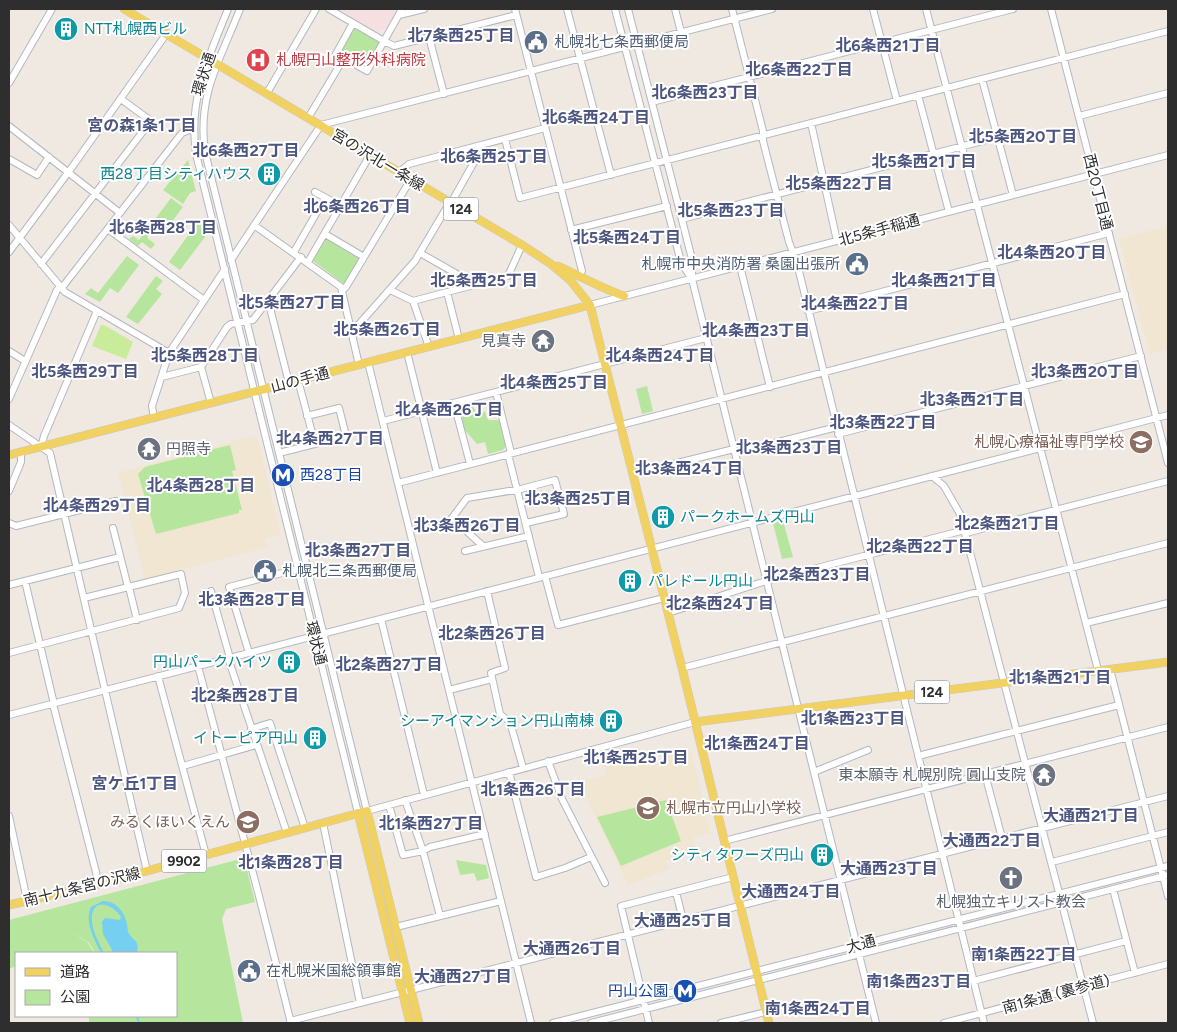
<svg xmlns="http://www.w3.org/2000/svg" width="1177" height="1032" font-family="Figtree,'Noto Sans JP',sans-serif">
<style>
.education{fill:#f0e6d1}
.medical{fill:#f5dfe0}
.green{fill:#b6e59e}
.pitch{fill:#c9ec9a}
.water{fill:#75cff0}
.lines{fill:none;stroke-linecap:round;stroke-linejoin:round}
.stream{stroke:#75cff0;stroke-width:2}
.minor-casing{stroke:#b4b7c1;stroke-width:8}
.major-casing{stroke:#c9c9c9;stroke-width:9}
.minor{stroke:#fff;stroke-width:6}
.major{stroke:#f2d163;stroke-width:8}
.labels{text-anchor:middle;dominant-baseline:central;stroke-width:4;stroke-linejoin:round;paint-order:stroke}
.shield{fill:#fff;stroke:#6d6d6d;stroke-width:1}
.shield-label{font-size:14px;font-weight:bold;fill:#2e2e2e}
.culture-label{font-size:15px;fill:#0d838f;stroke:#fff;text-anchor:end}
.service-label{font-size:15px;fill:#4e5e75;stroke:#fff;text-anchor:start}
.health-label{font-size:15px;fill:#be3a42;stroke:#fff;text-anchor:start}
.street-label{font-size:15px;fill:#2e2e2e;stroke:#fff}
.worship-label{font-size:15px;fill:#5b616d;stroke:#fff;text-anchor:end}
.education-label{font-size:15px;fill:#785e54;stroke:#fff;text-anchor:end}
.transit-label{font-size:15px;fill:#164399;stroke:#fff;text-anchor:start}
.neighbourhood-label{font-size:16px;font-weight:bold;fill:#4d5680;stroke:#fff}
</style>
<rect width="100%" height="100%" fill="#efe9e1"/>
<!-- education -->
<path class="education" d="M1168 226V349L1150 354 1119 239Z
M253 436 258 439 281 535 266 539 267 547 145 579 118 473Z
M626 748 631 765 691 751 711 833 693 838 696 849 667 861 670 869 628 885 579 783 607 774 600 756Z"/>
<!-- medical -->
<path class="medical" d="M339 9H397L386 28 377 32Z"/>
<!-- green -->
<path class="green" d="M353 27 380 42 368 66 340 51Z
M188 160 196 191 190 193 183 204 163 190Z
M171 198 183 207 165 231 157 225 147 238 155 244 151 249 142 242 138 246 129 239 133 236 139 240Z
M197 223 201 225 205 237 180 270 169 262Z
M326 236 361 257 344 284 312 260Z
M127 256 139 265 118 293 110 288 100 302 85 294 91 288 98 293Z
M156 276 163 281 156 289 162 294 138 324 126 317Z
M647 386 653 411 642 414 636 389Z
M471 402 476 413 485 412 488 420H499L506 446 503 450 488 454 485 442 477 444 463 428 456 407Z
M230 445 236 470 232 471 242 510H239V513L156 534 138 474 145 467Z
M783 521 793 557 782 559 773 523Z
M666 800 681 841 621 866 597 817Z
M244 858 255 902 226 909 222 919 243 1023H89V1016H176V953H95L89 943 69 930 88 943 94 953H16V966L9 969V920Z
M456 860 486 865 489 878 477 881 474 873 460 875Z"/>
<!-- pitch -->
<path class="pitch" d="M101 325H104L133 342 126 359 92 346Z"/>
<!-- water -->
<path class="water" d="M103 901C116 901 124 911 127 924 127 925 128 931 128 932 133 942 140 939 137 953H111L112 950 103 934 102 922 105 918 120 920 121 917C114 905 95 897 92 915 90 927 99 943 104 953H101C95 940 84 922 91 907Z"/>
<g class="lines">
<!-- stream -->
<path class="stream" d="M137 1016 139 1023"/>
<!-- minor casing -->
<g class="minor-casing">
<path id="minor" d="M228 9C208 59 188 99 196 154L358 813
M240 9C220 60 197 95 205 152L367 811 695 722
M329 9 384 41 367 71 344 58
M402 9 384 41 394 46 516 15
M515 9 582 271 580 276
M567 9 611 175
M615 9 681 262 691 278
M628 9 692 259V279L876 1023
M675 9 681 32
M732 9 763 131V141L789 242 797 263 984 1023
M873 9 897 101
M926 9 1098 670
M1051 9 1168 463
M399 15 424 9
M429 37 444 94
M982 79 1013 195
M9 83 52 9
M267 93 316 9
M918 95 949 212
M652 102 1013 9
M1079 116 1168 93
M308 118 344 58 336 54 353 23
M811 123 837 241
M9 126 120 213
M505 139 520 198 1168 31
M9 159 37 175 49 157
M399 172 409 164 545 128
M315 192 341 206
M451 203 482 148 481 145
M682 219 998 137
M9 225 65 292 169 353
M254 225 341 287 359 365
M108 229 204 300
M571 230 667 206
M325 234 364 257
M9 252 70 170 167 33
M294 252 325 198
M420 253 457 274 460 288
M231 260 321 125 772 9
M308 262 370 155
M41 264 151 121 121 99
M740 266 770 387
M342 290 346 287 411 179
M390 290 413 301 508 276 522 245
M447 292 459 339
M268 300 289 383
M413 301 429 347
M590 305 1168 155
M97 311 44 436 41 447 50 453 147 871
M808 311 1109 233
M352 332 415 261 450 202
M9 351 25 361
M407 352 437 473
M368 362 531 1023
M162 377 201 367
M298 380 315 444
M496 392 511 453
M9 399 57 290 64 285 182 133 194 128
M211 403 201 367 227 327 231 324 253 320 301 257
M454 403 470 464
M154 418 152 406 169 353 225 269
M383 421 706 338
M9 425 41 447
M838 434 1141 356
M279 453 346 436 339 408 307 416
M735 453 837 427
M508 454 539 577
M633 474 734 449
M932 476 944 486 960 514 1093 1023
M398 483 1125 294
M9 491 21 462V452
M9 523 16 526 116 501
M113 528 128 587
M966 533 1168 481
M483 546 452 518 467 498 521 489 555 480 564 514 526 523
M465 551 529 536
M545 576 558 625 664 598
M25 581 54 704
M9 585 120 557
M129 587 137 620
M211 591 230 658
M487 591 505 668 491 673 500 714 510 722 523 768
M668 613 766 581 965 530
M381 619 424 795
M1086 623 1168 603
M9 653 179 608 185 593 181 574 84 598
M249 653 229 587 297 569
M228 658 287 833
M198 666 259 896 291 1023
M682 668 1168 543
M1110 669 1168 896
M158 676 206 855
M449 690 492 679
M53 704 99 884
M9 715 1168 415
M251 729 270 723 305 828
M918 756 1119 705
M548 761 562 799 605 883
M183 766 256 745
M509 772 536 877 565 868 591 857
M814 772 868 750
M985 774 1002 838
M405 800 423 851 430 847 485 834
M389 805 403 855 423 851 440 916
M9 816 27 900
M323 823 360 1003
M724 841 1168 727
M1052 862 1168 832
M1113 889 1135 973
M676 892 683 920
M396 927 501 901
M973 981 1126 941
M290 1021 1168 796
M553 1023 1168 866
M591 1023 1168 875
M649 1023 621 906 733 877
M721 1023 766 1012
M944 1023 1168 964"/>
</g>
<!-- major casing -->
<g class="major-casing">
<path id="major" d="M124 9 522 245 551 264 570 280 590 305 682 668 769 1023
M558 266C580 276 601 288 624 296
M9 455 590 305
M695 722 1168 662
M358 813 410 1023
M9 905 99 884 367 811 419 1023"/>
</g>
<!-- minor -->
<use href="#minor" class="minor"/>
<!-- major -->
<use href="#major" class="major"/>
</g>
<!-- icons -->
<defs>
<g id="building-disc" transform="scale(1.25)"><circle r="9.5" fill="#0f9aa8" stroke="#fff"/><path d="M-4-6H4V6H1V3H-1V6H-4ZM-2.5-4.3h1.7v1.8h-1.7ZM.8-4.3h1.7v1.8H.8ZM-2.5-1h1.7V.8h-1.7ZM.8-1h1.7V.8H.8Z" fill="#fff"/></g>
<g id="civic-disc" transform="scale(1.25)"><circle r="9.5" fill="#5c6f8a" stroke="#fff"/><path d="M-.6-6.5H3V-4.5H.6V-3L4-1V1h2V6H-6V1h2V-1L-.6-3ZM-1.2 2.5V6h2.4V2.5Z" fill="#fff"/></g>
<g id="hospital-disc" transform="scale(1.25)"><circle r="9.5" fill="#e0444e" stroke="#fff"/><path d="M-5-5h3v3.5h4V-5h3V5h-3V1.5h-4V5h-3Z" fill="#fff"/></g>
<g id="temple-disc" transform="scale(1.25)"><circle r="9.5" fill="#6b7280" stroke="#fff"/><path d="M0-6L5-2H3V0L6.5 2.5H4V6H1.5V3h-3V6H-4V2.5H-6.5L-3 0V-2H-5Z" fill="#fff"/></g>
<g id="university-disc" transform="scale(1.25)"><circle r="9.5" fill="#8d6e63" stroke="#fff"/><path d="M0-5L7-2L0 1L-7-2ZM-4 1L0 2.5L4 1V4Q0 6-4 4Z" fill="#fff"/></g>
<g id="metro-disc" transform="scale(1.25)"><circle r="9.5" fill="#1a4fb4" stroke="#fff"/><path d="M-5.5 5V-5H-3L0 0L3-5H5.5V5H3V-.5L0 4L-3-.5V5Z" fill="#fff"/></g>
<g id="school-disc" transform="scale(1.25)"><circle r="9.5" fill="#8d6e63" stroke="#fff"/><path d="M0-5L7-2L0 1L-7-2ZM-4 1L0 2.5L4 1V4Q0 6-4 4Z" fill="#fff"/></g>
<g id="church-disc" transform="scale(1.25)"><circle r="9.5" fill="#6b7280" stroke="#fff"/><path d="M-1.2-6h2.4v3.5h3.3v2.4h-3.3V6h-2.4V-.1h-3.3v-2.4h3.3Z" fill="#fff"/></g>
</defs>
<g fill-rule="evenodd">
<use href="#building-disc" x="66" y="29"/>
<use href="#civic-disc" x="536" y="42"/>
<use href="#hospital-disc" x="258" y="60"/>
<use href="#building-disc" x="269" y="174"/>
<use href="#civic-disc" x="857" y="264"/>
<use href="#temple-disc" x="543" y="341"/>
<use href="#university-disc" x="1141" y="442"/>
<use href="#temple-disc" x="149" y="449"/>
<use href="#metro-disc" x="283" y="475"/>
<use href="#building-disc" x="663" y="517"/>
<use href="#civic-disc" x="265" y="571"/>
<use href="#building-disc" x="630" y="581"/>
<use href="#building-disc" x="289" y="662"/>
<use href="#building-disc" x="611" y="721"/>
<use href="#building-disc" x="315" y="738"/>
<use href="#temple-disc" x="1044" y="775"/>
<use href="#school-disc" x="648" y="808"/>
<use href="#school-disc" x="248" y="822"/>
<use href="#building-disc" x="822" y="855"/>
<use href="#church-disc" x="1011" y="878"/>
<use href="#civic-disc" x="249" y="971"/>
<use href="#metro-disc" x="685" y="991"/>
</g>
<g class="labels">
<!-- shield labels -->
<g class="shield">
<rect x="443.5" y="197.5" width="35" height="23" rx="4"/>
<rect x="914.5" y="680.5" width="35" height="23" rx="4"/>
<rect x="161.5" y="849.5" width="45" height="23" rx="4"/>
</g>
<g class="shield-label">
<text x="461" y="209">124</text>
<text x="932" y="692">124</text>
<text x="184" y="861">9902</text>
</g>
<!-- culture labels -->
<g class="culture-label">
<text x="84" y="29" text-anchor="start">NTT札幌西ビル</text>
<text x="252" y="174">西28丁目シティハウス</text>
<text x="680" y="517" text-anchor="start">パークホームズ円山</text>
<text x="648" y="581" text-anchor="start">パレドール円山</text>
<text x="272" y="662">円山パークハイツ</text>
<text x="594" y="721">シーアイマンション円山南棟</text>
<text x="298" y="738">イトーピア円山</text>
<text x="804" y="855">シティタワーズ円山</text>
</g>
<!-- service labels -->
<g class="service-label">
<text x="554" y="42">札幌北七条西郵便局</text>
<text x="840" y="264" text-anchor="end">札幌市中央消防署 桑園出張所</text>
<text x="282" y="571">札幌北三条西郵便局</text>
<text x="266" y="971">在札幌米国総領事館</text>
</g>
<!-- health labels -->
<g class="health-label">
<text x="276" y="60">札幌円山整形外科病院</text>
</g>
<!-- street labels -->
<g class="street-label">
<text transform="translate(204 74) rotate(-72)">環状通</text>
<text transform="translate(378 160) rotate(31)">宮の沢北一条線</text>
<text transform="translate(1098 192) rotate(76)">西20丁目通</text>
<text transform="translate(879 230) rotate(-15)">北5条手稲通</text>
<text transform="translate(300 380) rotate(-15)">山の手通</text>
<text transform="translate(316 643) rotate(76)">環状通</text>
<text transform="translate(82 887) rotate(-14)">南十九条宮の沢線</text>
<text transform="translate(861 944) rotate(-15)">大通</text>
<text transform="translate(1056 994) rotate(-15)">南1条通 (裏参道)</text>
</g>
<!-- worship labels -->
<g class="worship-label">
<text x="526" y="341">見真寺</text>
<text x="166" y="449" text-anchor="start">円照寺</text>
<text x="1026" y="775">東本願寺 札幌別院 圓山支院</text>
<text x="1011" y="902" text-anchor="middle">札幌独立キリスト教会</text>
</g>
<!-- education labels -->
<g class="education-label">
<text x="1124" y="442">札幌心療福祉専門学校</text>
<text x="666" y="808" text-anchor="start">札幌市立円山小学校</text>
<text x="230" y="822">みるくほいくえん</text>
</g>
<!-- transit labels -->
<g class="transit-label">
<text x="300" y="475">西28丁目</text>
<text x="668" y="991" text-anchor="end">円山公園</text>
</g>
<!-- neighbourhood labels -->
<g class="neighbourhood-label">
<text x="461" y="35">北7条西25丁目</text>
<text x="888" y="45">北6条西21丁目</text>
<text x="799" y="69">北6条西22丁目</text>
<text x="705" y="92">北6条西23丁目</text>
<text x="596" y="117">北6条西24丁目</text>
<text x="142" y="125">宮の森1条1丁目</text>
<text x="1023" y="136">北5条西20丁目</text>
<text x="246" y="150">北6条西27丁目</text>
<text x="494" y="156">北6条西25丁目</text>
<text x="924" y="161">北5条西21丁目</text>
<text x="839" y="183">北5条西22丁目</text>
<text x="357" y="206">北6条西26丁目</text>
<text x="731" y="210">北5条西23丁目</text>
<text x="163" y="227">北6条西28丁目</text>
<text x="627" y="237">北5条西24丁目</text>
<text x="1052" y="252">北4条西20丁目</text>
<text x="484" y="280">北5条西25丁目</text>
<text x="944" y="280">北4条西21丁目</text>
<text x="292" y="302">北5条西27丁目</text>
<text x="855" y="303">北4条西22丁目</text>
<text x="387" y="329">北5条西26丁目</text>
<text x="756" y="330">北4条西23丁目</text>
<text x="205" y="355">北5条西28丁目</text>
<text x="660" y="355">北4条西24丁目</text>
<text x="85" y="371">北5条西29丁目</text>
<text x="1085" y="371">北3条西20丁目</text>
<text x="554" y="382">北4条西25丁目</text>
<text x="972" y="399">北3条西21丁目</text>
<text x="449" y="409">北4条西26丁目</text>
<text x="883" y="422">北3条西22丁目</text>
<text x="330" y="438">北4条西27丁目</text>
<text x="789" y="447">北3条西23丁目</text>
<text x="689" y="468">北3条西24丁目</text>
<text x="201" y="485">北4条西28丁目</text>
<text x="578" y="498">北3条西25丁目</text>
<text x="97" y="505">北4条西29丁目</text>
<text x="1007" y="523">北2条西21丁目</text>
<text x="467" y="525">北3条西26丁目</text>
<text x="920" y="546">北2条西22丁目</text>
<text x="358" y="550">北3条西27丁目</text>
<text x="817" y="574">北2条西23丁目</text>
<text x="252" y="599">北3条西28丁目</text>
<text x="720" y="603">北2条西24丁目</text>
<text x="492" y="633">北2条西26丁目</text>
<text x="389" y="664">北2条西27丁目</text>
<text x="1060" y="677">北1条西21丁目</text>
<text x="245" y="695">北2条西28丁目</text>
<text x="853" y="718">北1条西23丁目</text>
<text x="757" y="743">北1条西24丁目</text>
<text x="636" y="757">北1条西25丁目</text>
<text x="135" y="783">宮ケ丘1丁目</text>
<text x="533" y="789">北1条西26丁目</text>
<text x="1091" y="815">大通西21丁目</text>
<text x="431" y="823">北1条西27丁目</text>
<text x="992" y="840">大通西22丁目</text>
<text x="291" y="862">北1条西28丁目</text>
<text x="889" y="868">大通西23丁目</text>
<text x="791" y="891">大通西24丁目</text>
<text x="683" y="920">大通西25丁目</text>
<text x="572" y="948">大通西26丁目</text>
<text x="1024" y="954">南1条西22丁目</text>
<text x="463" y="976">大通西27丁目</text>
<text x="919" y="981">南1条西23丁目</text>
<text x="818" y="1008">南1条西24丁目</text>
</g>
</g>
<!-- border -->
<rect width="1177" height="1032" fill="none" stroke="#2e2e2e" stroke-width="20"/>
<!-- legend -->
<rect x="15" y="952" width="162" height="65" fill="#ffffff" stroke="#ababab"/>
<rect x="25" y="968" width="25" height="8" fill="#f2d163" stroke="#ababab"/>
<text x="60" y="977" font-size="15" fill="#2e2e2e">道路</text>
<rect x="25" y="990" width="25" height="15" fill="#b6e59e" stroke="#ababab"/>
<text x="60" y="1002" font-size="15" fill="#2e2e2e">公園</text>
</svg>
